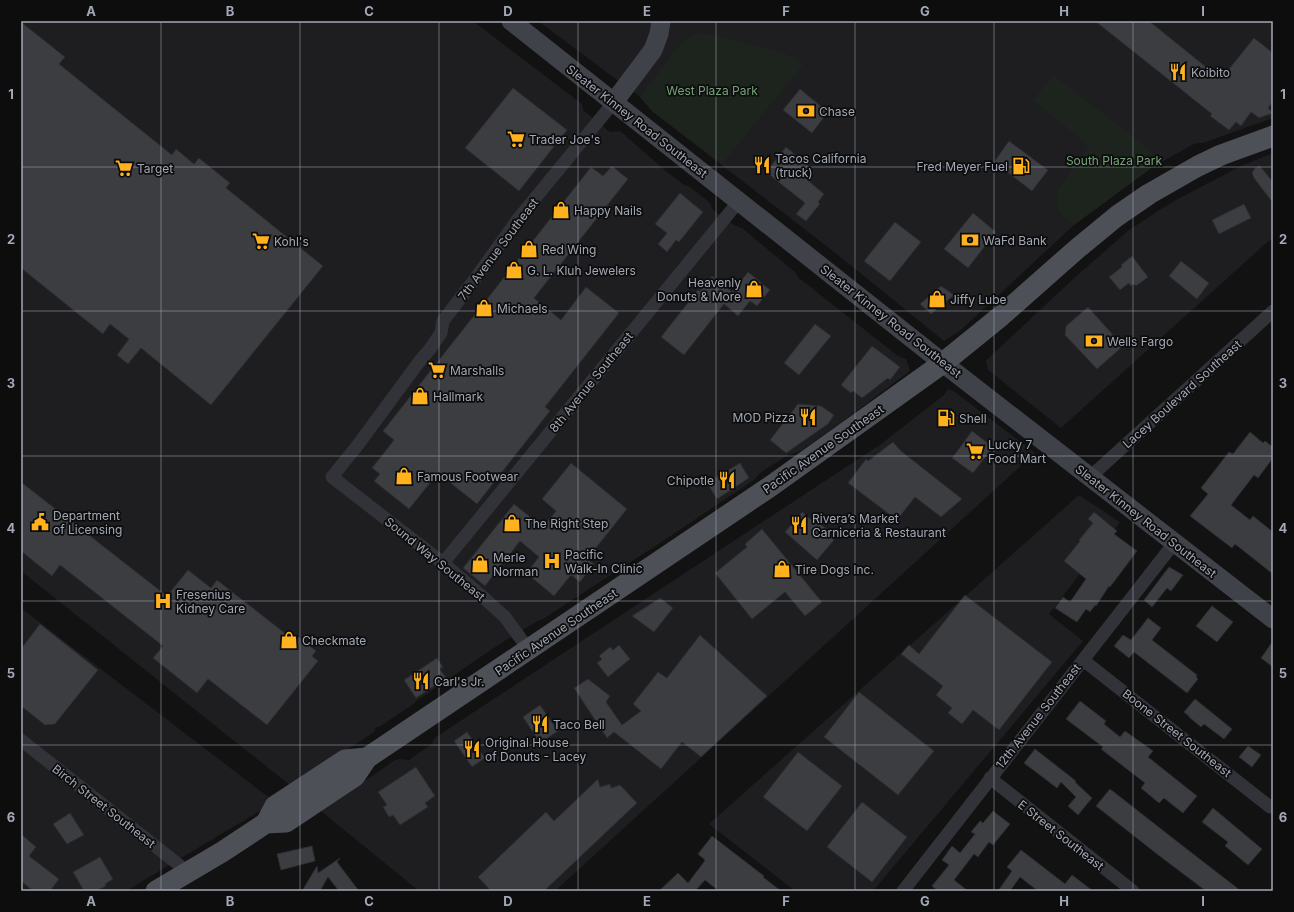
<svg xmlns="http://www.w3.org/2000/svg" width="1294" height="912" font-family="Inter,sans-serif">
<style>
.built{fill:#1e1e21}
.green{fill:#1c241d}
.building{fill:#3c3d41;stroke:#2b2c30}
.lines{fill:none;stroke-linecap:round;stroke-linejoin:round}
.street{stroke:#323339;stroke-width:13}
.secondary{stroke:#404249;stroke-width:19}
.primary{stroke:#4e5058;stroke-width:21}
.grid{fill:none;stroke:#a2a8b5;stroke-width:1;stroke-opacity:0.55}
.labels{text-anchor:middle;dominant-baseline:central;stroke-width:3.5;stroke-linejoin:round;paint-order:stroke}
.poi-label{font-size:12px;fill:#a2a8b5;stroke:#0d0d0e;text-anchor:start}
.park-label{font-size:12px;fill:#77a279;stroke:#0d0d0e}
.street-label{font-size:12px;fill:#a2a8b5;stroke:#0d0d0e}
.neatline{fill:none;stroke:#a2a8b5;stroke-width:1.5}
.grid-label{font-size:13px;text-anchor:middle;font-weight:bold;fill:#a2a8b5}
</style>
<rect width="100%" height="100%" fill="#121213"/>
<!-- built -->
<path class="built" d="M21 21H473L582 104 583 110 610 132 620 131 667 172 684 185 690 187 710 203 713 210 734 225 742 228 795 272 799 278 898 356 906 359 910 371 843 421 801 451 788 455 760 473 754 480 663 541 543 619 536 622 498 645 415 702V703L379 727H376L374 732 291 786 21 571Z
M538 21H1273V118L1203 143H1196L1154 166 1074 225 961 330 944 341 838 255 653 112 640 97Z
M1273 153V237L1061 428 988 370 986 361 994 353 1074 278 1129 230 1161 209 1176 200 1241 166Z
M948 389 955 392 1035 453 555 891H419L321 811 395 760 401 759 409 760 432 744 433 740 436 737 881 444 944 395Z
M1079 495 1120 522 1049 614 1083 641 873 891H795L709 824Z
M21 608 275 802 126 891H21Z"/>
<!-- green -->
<path class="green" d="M697 34 712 35 783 53 800 60 803 65 722 164 653 112 640 97 678 47 686 39Z
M1053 75 1147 147 1153 155 1154 166 1074 225 1058 211 1057 191 1089 146 1033 100Z"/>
<!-- building -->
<path class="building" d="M1095 21H1149L1221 79 1254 38 1273 53V101L1268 108 1273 113 1259 118 1251 112 1241 126 1236 122 1229 130 1210 116 1212 114Z
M21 22 65 57 59 64 172 155 176 149 194 164 199 158 230 183 226 188 323 266 211 405 141 348 128 364 117 355 129 339 110 324 103 334 21 268Z
M513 88 567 130 519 191 465 148Z
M800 89 828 112 812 133 783 110Z
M1009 141 1048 170 1032 191 994 162Z
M786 147 811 168 804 177 824 194 818 202 820 204 806 221 796 214 805 203 766 172Z
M612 166 628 179 534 298 561 320 586 287 619 313 545 407 550 411 477 504 438 473 409 509 374 481 380 474 372 468 394 440 383 431 591 167 603 176Z
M1260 166 1273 182V203L1254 178 1252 173 1255 168Z
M680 193 703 212 679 242 676 240 667 252 658 244 667 233 655 224Z
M1244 204 1251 218 1219 234 1212 220Z
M973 213 996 232 968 268 944 249Z
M895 222 921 242 890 281 864 261Z
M1132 256 1148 277 1136 286 1134 284 1131 286 1129 283 1120 290 1109 277 1122 267 1121 265Z
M1181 261 1209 283 1197 299 1169 276Z
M748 272 770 290 757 306 750 301 738 316 724 304 684 355 661 337 698 290 700 291 712 276 732 292Z
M941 286 954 295 931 314 920 304Z
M1088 307 1123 346 1097 369 1065 335 1066 326Z
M815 324 831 336 799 375 784 363Z
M872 346 900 367 890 380 888 378 862 398 853 391 851 393 841 385Z
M798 404 821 406 834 415 828 424 786 453 770 440Z
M939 411 954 412V425H939Z
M972 431 993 447 973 473 952 458Z
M1250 432 1263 443 1265 441 1273 447V458L1258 478 1254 475 1231 505 1250 520 1253 516 1273 532V574L1235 544 1232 548 1190 516 1208 494 1201 488 1229 452 1233 454Z
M893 442 901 451 962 499 941 517 915 497 897 520 848 483 866 459 868 461Z
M571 463 627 509 587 559 594 564 580 582 571 575 554 596 526 573 539 557 520 541 485 586 463 568 514 504 543 527 556 511 542 499Z
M740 463 749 478 717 499 707 483Z
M21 482 167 596 188 570 211 588 217 580 295 641 299 637 316 651 312 656 318 661 267 725 208 679 197 693 153 658 163 646 60 565 52 576 21 551Z
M802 512 818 525 819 523 828 530 826 533 834 540 817 560 785 532Z
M1094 512 1117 531 1114 534 1137 551 1110 587 1109 586 1096 606 1095 605 1090 612 1086 609 1077 622 1055 608 1063 597 1070 602 1086 579 1064 561 1080 541 1079 540 1093 523 1088 519Z
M762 529 822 602 805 616 785 592 752 619 715 573 747 547 745 544Z
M1169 567 1183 575 1171 591 1167 588 1152 607 1144 600Z
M965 595 1052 662 999 730 973 710 962 724 948 713 952 708 936 695 943 686 901 654 909 645 919 654Z
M660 598 673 608 654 632 632 616Z
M1212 606 1233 622 1217 642 1196 626Z
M1148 618 1161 628 1152 640 1197 675 1196 677 1198 679 1187 693 1134 652 1129 658 1114 646 1123 635 1131 640Z
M40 624 98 670 55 724 45 725 21 706V649Z
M700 635 767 696 701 757 682 742 661 769 614 732 607 738 574 688 588 679 610 696 606 702 622 725 641 711 633 704 658 672 667 678Z
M1273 641V667L1261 658Z
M619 645 630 659 608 677 597 663 602 659 599 656 610 647 613 650Z
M437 658 443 667 440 669 446 678 416 698 404 680Z
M859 692 934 751 898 795 824 737Z
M1195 699 1232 729 1224 739 1204 724 1201 727 1189 717V716L1184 712Z
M1080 701 1106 721 1104 724 1120 737 1125 731 1153 751 1148 757 1197 796 1183 813 1164 798 1159 803 1141 788 1145 783 1101 749 1103 747 1066 719Z
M540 705 558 731 540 743 523 717Z
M467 732 485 758 472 767 454 741Z
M1248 746 1261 755 1252 767 1239 757Z
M1035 749 1076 781 1075 782 1092 798 1078 815 1068 806 1076 797 1061 782 1057 788 1024 763Z
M798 752 842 786 807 831 763 797Z
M416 767 435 796 425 803 428 807 400 825 393 815 389 817 383 807 387 805 378 792Z
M598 779 600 787 610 784 611 788 620 785 637 803 544 891H491L478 877 546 812 554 821Z
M1110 789 1179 843 1241 891H1206L1157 854 1096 806Z
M862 802 907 837 872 882 827 847Z
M1213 808 1262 849 1248 865 1225 846 1228 842 1202 822Z
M993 811 1010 824 993 845 989 842 978 857 974 854 954 880 968 891H938L932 886 949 865 942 860 952 846 960 853 975 834 971 832 980 821 983 823Z
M70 813 84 835 67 844 53 824Z
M21 834 36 847 29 856 59 879 50 891H33L21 881Z
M712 836 764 876 763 877 781 891H719L705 880 695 891H659L678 873 688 883 704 862 705 860 698 854Z
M312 846 315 861 281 870 277 854Z
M1021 850 1065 884 1072 875 1093 891H1038L1020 877 1010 891H998L1012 871 1007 867Z
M100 857 113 879 105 884 106 886 96 891H84L73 872Z
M340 858 337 862 359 891H339L328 877 320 891H302L317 866 318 873Z"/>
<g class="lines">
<!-- street -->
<path class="street" d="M1090 477 1273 311
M443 563 739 201
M529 650 505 617 483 597 443 563 332 477 357 446 419 362 430 349 441 333 443 321 475 279 518 219 614 102
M1083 660 1270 807
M21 740 188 872
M990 778 1133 891
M903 891 1175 542"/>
<!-- secondary -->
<path class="secondary" d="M511 21 943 363 1273 619
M614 102 653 50 659 34 661 21"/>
<!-- primary -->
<path class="primary" d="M266 823 286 822 355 776 367 758 771 486 943 363 1001 316 1078 248 1117 216 1149 194 1198 166 1221 155 1273 136
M156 891 222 852 266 823 275 806 345 760 367 758"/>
</g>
<!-- grid -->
<path class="grid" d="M161 21V891M300 21V891M439 21V891M578 21V891M716 21V891M855 21V891M994 21V891M1133 21V891M21 167H1273M21 311H1273M21 456H1273M21 601H1273M21 745H1273"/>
<!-- icons -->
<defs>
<g id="restaurant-bare" transform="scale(1.38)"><path d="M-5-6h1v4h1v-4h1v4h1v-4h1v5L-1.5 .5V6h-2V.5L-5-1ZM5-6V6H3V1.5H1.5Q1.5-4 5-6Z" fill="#ffb11e" stroke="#0d0d0e" stroke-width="2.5" paint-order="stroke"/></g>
<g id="bank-bare" transform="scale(1.38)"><path d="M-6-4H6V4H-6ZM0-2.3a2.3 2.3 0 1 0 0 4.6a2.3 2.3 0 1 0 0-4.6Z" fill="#ffb11e" stroke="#0d0d0e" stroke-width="2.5" paint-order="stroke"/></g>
<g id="supermarket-bare" transform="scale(1.38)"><path d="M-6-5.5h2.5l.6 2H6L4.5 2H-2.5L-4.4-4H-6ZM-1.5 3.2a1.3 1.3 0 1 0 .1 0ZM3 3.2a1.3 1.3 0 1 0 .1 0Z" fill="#ffb11e" stroke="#0d0d0e" stroke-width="2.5" paint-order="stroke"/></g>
<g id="fuel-bare" transform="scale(1.38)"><path d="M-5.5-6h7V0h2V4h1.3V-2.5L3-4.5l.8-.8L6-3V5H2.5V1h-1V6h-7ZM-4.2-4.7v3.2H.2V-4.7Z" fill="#ffb11e" stroke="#0d0d0e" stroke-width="2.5" paint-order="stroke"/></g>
<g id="shop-bare" transform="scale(1.38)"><path d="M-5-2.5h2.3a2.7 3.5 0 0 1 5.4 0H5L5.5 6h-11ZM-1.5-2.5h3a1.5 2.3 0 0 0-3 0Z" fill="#ffb11e" stroke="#0d0d0e" stroke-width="2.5" paint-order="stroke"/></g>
<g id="civic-bare" transform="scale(1.38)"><path d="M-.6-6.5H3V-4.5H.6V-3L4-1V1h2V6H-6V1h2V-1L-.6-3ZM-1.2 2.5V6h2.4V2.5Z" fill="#ffb11e" stroke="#0d0d0e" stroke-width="2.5" paint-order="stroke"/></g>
<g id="hospital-bare" transform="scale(1.38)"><path d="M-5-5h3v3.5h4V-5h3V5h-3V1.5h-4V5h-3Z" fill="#ffb11e" stroke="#0d0d0e" stroke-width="2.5" paint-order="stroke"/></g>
</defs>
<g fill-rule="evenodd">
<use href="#restaurant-bare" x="1178" y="72"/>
<use href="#bank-bare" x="806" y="111"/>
<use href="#supermarket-bare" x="516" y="139"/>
<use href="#restaurant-bare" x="762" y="165"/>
<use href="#fuel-bare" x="1021" y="166"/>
<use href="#supermarket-bare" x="124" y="168"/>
<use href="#shop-bare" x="561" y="210"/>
<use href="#bank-bare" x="970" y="240"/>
<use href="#supermarket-bare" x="261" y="241"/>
<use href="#shop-bare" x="529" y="249"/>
<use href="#shop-bare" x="514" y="270"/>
<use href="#shop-bare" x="754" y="289"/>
<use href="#shop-bare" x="937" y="299"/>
<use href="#shop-bare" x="484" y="308"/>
<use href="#bank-bare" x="1094" y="341"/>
<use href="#supermarket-bare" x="437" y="370"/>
<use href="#shop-bare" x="420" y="396"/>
<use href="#restaurant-bare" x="808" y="417"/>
<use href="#fuel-bare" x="946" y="418"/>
<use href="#supermarket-bare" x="975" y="451"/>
<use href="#shop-bare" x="404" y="476"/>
<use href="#restaurant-bare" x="727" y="480"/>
<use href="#civic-bare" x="40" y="522"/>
<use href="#shop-bare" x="512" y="523"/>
<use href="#restaurant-bare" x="799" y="525"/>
<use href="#hospital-bare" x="552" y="561"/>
<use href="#shop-bare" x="480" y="564"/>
<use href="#shop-bare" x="782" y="569"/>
<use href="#hospital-bare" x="163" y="601"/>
<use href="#shop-bare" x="289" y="640"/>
<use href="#restaurant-bare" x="421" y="681"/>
<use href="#restaurant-bare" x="540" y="724"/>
<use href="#restaurant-bare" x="472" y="749"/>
</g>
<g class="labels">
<!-- poi labels -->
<g class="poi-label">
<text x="1191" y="72">Koibito</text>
<text x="819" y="111">Chase</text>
<text x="529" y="139">Trader Joe's</text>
<text x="775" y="158">Tacos California<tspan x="775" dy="14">(truck)</tspan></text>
<text x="1008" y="166" text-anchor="end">Fred Meyer Fuel</text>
<text x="137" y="168">Target</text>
<text x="574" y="210">Happy Nails</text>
<text x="983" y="240">WaFd Bank</text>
<text x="274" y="241">Kohl's</text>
<text x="542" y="249">Red Wing</text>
<text x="527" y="270">G. L. Kluh Jewelers</text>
<text x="741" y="282" text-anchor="end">Heavenly<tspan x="741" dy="14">Donuts &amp; More</tspan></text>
<text x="950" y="299">Jiffy Lube</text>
<text x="497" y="308">Michaels</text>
<text x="1107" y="341">Wells Fargo</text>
<text x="450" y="370">Marshalls</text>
<text x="433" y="396">Hallmark</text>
<text x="795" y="417" text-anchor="end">MOD Pizza</text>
<text x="959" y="418">Shell</text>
<text x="988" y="444">Lucky 7<tspan x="988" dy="14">Food Mart</tspan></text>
<text x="417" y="476">Famous Footwear</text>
<text x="714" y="480" text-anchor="end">Chipotle</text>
<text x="53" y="515">Department<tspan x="53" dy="14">of Licensing</tspan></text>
<text x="812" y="518">Rivera’s Market<tspan x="812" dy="14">Carniceria &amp; Restaurant</tspan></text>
<text x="525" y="523">The Right Step</text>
<text x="565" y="554">Pacific<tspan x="565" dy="14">Walk-In Clinic</tspan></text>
<text x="493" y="557">Merle<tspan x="493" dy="14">Norman</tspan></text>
<text x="795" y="569">Tire Dogs Inc.</text>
<text x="176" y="594">Fresenius<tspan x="176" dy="14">Kidney Care</tspan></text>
<text x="302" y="640">Checkmate</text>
<text x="434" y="681">Carl's Jr.</text>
<text x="553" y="724">Taco Bell</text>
<text x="485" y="742">Original House<tspan x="485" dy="14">of Donuts - Lacey</tspan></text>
</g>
<!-- park labels -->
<g class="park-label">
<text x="712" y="90">West Plaza Park</text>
<text x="1114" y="160">South Plaza Park</text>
</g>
<!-- street labels -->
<g class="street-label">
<text transform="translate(637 121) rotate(38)">Sleater Kinney Road Southeast</text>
<text transform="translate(498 249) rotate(-53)">7th Avenue Southeast</text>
<text transform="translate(891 321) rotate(38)">Sleater Kinney Road Southeast</text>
<text transform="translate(591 382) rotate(-51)">8th Avenue Southeast</text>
<text transform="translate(1182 394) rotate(-42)">Lacey Boulevard Southeast</text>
<text transform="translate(823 449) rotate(-35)">Pacific Avenue Southeast</text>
<text transform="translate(1146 521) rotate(38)">Sleater Kinney Road Southeast</text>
<text transform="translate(435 559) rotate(39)">Sound Way Southeast</text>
<text transform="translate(556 632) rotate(-34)">Pacific Avenue Southeast</text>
<text transform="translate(1038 716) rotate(-52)">12th Avenue Southeast</text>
<text transform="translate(1177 733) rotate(38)">Boone Street Southeast</text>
<text transform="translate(104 806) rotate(38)">Birch Street Southeast</text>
<text transform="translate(1061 835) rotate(38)">E Street Southeast</text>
</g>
</g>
<!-- border -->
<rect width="1294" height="912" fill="none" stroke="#0d0d0e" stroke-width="44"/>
<rect x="22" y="22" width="1250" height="868" class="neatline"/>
<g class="grid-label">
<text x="91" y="16">A</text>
<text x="230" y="16">B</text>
<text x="369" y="16">C</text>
<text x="508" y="16">D</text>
<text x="647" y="16">E</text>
<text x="786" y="16">F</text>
<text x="925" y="16">G</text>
<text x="1064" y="16">H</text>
<text x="1203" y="16">I</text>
<text x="11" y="99">1</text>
<text x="1283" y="99">1</text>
<text x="11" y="244">2</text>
<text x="1283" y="244">2</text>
<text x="11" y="388">3</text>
<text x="1283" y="388">3</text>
<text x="11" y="533">4</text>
<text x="1283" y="533">4</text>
<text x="11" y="678">5</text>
<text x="1283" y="678">5</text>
<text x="11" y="822">6</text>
<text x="1283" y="822">6</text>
<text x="91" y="906">A</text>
<text x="230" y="906">B</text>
<text x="369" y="906">C</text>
<text x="508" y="906">D</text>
<text x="647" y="906">E</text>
<text x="786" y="906">F</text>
<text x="925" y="906">G</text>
<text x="1064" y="906">H</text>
<text x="1203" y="906">I</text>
</g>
</svg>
